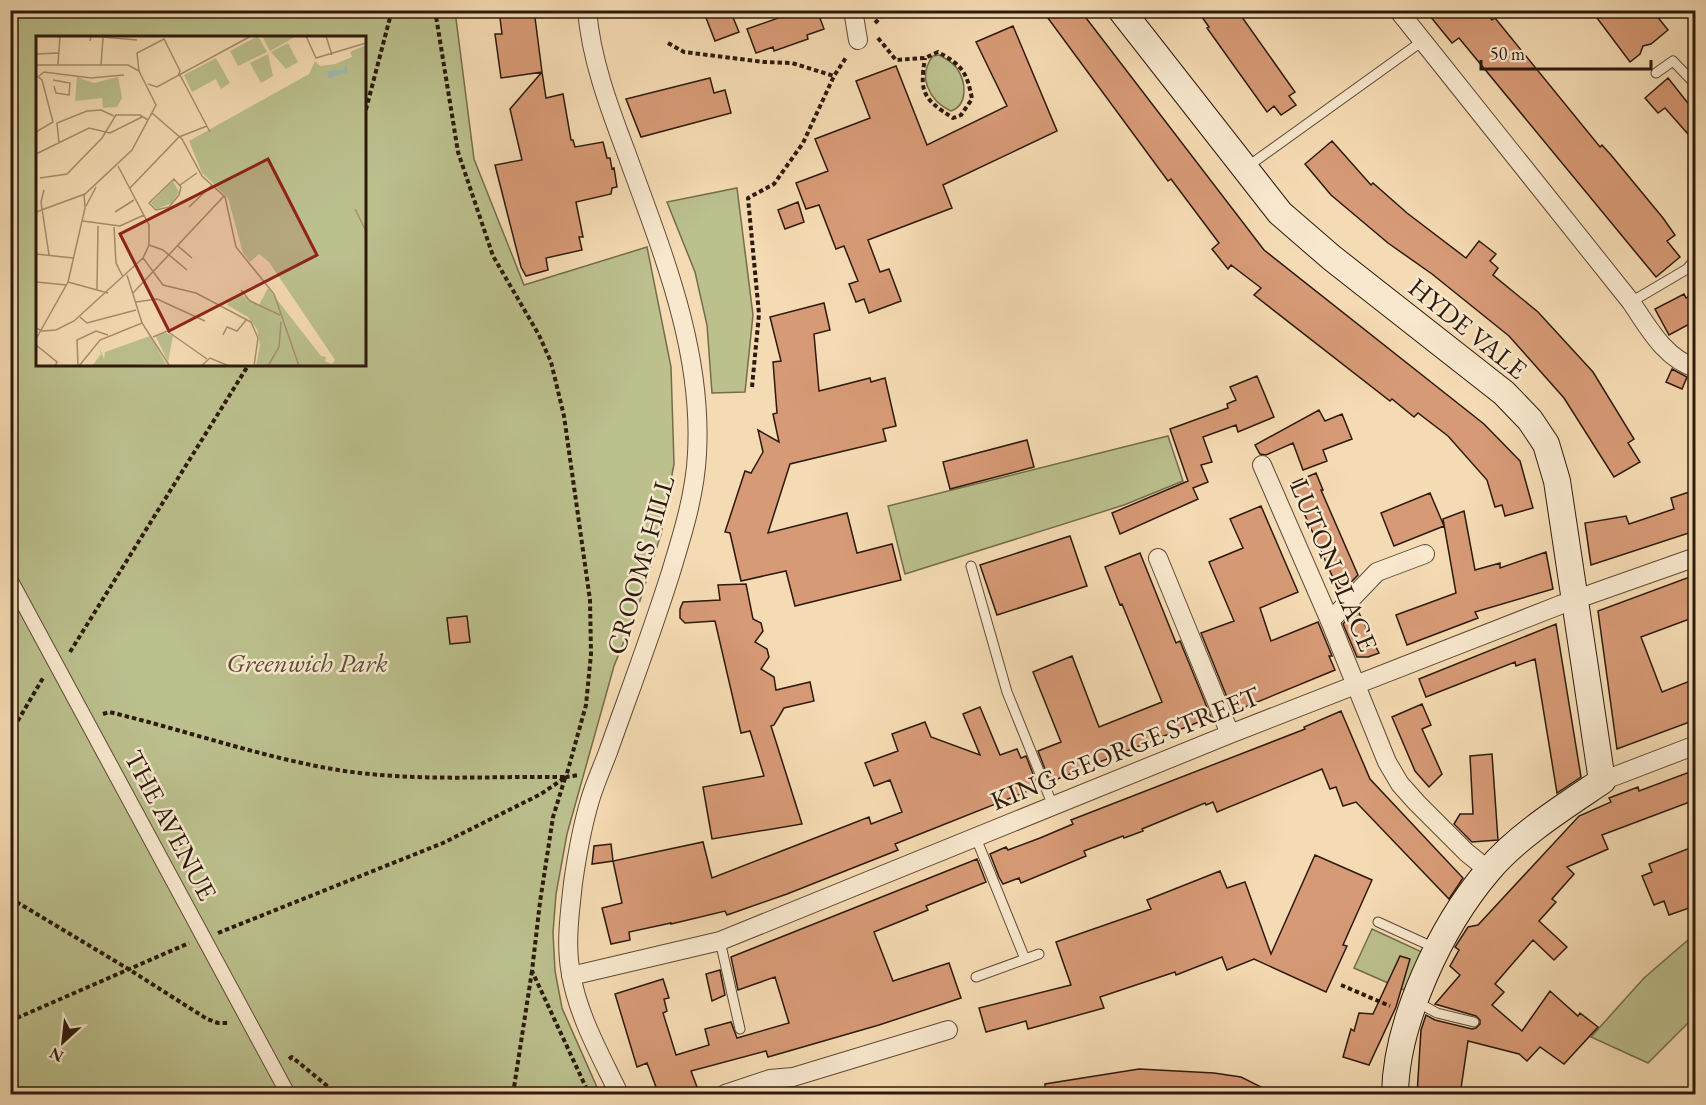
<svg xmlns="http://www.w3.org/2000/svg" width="1706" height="1105" font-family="'EB Garamond',serif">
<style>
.green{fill:#bbc08d;stroke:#746d4c;stroke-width:1.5;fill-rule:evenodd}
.building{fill:#d79a76;stroke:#2d1a0c;stroke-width:1.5}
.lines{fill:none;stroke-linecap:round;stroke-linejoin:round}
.service-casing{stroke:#5f4a36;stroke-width:11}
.pedestrian-casing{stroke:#5f4a36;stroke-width:16}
.minor-casing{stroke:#5f4a36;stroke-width:20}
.secondary-casing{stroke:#2d1a0c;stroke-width:28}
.path{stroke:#2d1a0c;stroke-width:4;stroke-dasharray:4.5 3;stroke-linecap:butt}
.service{stroke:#f8e8ce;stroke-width:9}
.pedestrian{stroke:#f8e8ce;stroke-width:14}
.minor{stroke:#f8e8ce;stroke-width:18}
.secondary{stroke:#f8e8ce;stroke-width:26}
.labels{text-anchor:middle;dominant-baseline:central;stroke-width:5;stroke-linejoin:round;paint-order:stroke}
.street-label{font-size:27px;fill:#2d1a0c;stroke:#f8e8ce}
.park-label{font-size:27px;font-style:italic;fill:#584c33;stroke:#f8e8ce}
.inset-road{fill:none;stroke:#a58e70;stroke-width:1.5}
.view{fill:#8f2418;fill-opacity:0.15;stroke:#8f2418;stroke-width:3}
.inset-edge{fill:none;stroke:#2d1a0c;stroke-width:3}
</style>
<rect width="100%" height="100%" fill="#f5dbb3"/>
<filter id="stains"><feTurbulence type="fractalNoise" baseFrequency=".00333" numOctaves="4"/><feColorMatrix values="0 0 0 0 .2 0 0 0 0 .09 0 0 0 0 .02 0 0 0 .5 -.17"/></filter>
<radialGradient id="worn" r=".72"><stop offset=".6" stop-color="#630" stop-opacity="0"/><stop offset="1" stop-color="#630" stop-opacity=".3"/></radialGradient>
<!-- green -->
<path class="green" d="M10 11H455L474 159 524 285 647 247 671 367 674 464 661 534 638 607 614 666 567 834 556 894 553 933 555 971 562 1008 600 1094H11ZM38 38H364V364H38Z
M939 55C947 59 954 63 958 70 966 83 968 105 951 111 929 101 917 76 933 56Z
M737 188 753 315 745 392 712 393 707 325 695 272 667 202Z
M1168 436 1183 481 1124 505 905 574 888 506Z
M1372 929 1422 952 1404 990 1354 968Z
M1695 934V1016L1648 1063 1591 1037 1644 978Z"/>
<!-- building -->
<path class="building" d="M499 10H534L542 72 501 78 495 34H502Z
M703 10H730L739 32 715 41Z
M801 10H817L824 29 807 35 808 39 774 51 773 47 756 53 747 29Z
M1042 10H1080L1264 250 1484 424 1520 461 1533 508 1505 516 1502 505 1495 507 1487 480 1448 436 1418 413 1414 417 1392 399 1390 401 1254 295 1261 288 1231 265 1228 269 1212 249 1219 243 1171 179 1168 181Z
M1197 10H1237L1295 92 1289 96 1296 105 1281 115 1274 106 1267 112 1207 28 1209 27Z
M1425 10H1485L1492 20 1495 18 1600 147 1602 145 1611 155 1663 218 1675 235 1667 241 1680 257 1656 277 1459 38 1452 43Z
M1591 10H1652L1668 30 1651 44 1643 46 1640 54 1630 62Z
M1013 26 1057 131 943 185 952 208 868 240 880 272 889 269 901 301 869 313 864 299 856 302 849 284 858 281 844 246 836 249 819 205 806 209 796 183 828 171 815 139 870 118 856 81 896 66 927 145 1007 106 976 42Z
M542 72 546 98 563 94 571 140H573L575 147 603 142 607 158H610L612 169 614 168 617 187 612 188 611 194 576 202 583 237H579L582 250 546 258 548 270 526 276 521 267 495 165 522 160 510 109Z
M710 78 714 93 725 90 731 113 641 137 626 99Z
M1668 78 1695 112V142L1665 108 1658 113 1645 98Z
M1332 141 1371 185 1373 183 1407 213 1466 258 1479 241 1496 254 1490 261 1498 268 1493 275 1538 312 1593 372 1634 439 1628 443 1640 462 1614 477 1564 398 1509 336 1432 274 1388 243 1331 195 1305 164Z
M798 202 804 222 785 229 778 210Z
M1695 292V321L1669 335 1655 309 1684 294 1686 298Z
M824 303 830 330 814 334 819 391 870 378 871 382 885 378 896 426 883 429 886 441 790 464 768 533 847 513 857 553 892 544 901 580 795 606 786 571 741 581 730 533 725 532 745 471 751 473 763 452 758 430 779 442 773 414 777 413 773 362 781 361 770 317Z
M1672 369 1687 377 1682 389 1666 382Z
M1257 376 1274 417 1238 432 1236 425 1203 437 1212 462 1201 465 1208 482 1193 488 1198 499 1120 534 1112 513 1188 481 1170 429 1228 408 1227 404 1236 400 1230 387Z
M1319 410 1325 421 1342 414 1352 439 1323 450 1327 461 1303 470 1293 443 1266 455 1260 454 1255 445Z
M1027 440 1034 467 950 489 943 462Z
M1316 473 1323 490H1321L1358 575 1349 584 1338 589 1291 484Z
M1695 490V531L1591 565 1585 523 1626 516 1629 524 1674 509 1671 498Z
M1430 493 1444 526 1394 546 1381 513Z
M1261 506 1298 592 1260 608 1271 641 1318 622 1332 656H1329L1335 670 1233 712 1201 633 1234 621 1209 562 1243 548 1230 519Z
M1464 511 1475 570 1500 563V568L1546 552 1553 589 1475 612 1478 618 1407 645 1396 615 1456 593 1443 519Z
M1070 536 1087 586 997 615 980 565Z
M1140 553 1176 643 1180 641 1211 717 1050 782 1038 751 1061 742 1033 672 1072 656 1099 727 1162 702 1122 604 1120 605 1105 567Z
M1695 575V617L1641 637 1662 692 1695 679V720L1617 749 1598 611Z
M746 584 753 619 761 623 763 631 755 642 767 649 769 657 761 669 774 677 776 690 810 682 814 701 784 708 774 725 771 726 802 824 712 839 703 787 764 776 750 731 741 733 715 621 685 623 680 618V609L683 602 720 600 718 585Z
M1357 609 1379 653 1368 657H1357L1343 624Z
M467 616 470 642 450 644 447 618Z
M1556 624 1581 777 1557 793 1535 659 1516 666 1515 662 1426 697 1419 679Z
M1422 704 1431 725 1422 729 1442 774 1429 787 1415 771 1392 717Z
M980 707 1000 755 1017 749 1021 758 1026 756 1038 787 895 844 898 850 787 894 727 915 725 911 671 924V923L629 932 630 940 611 944 602 908 622 903 613 861 703 842 712 878 869 817 871 824 902 812 890 780 874 786 865 763 898 751 892 734 925 722 931 737 980 755 963 714Z
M1341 711 1370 779 1463 878 1449 899 1356 802 1343 806 1336 787 1330 789 1322 769 1217 812 1213 802 1206 805 1205 803 1142 829 1143 831 1124 838 1123 836 1084 851 1086 856 1021 883 1019 878 1003 884 999 877 990 854 1006 847 1008 850 1040 838 1073 824 1071 820 1305 729 1304 727Z
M1492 754 1498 840 1472 842 1454 824 1460 814H1473L1470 756Z
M1695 770V800L1602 835 1608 849 1567 867 1574 874 1552 899 1556 902 1539 921 1567 947 1554 960 1533 940 1495 984 1504 992 1492 1005 1522 1031 1550 991 1578 1016 1580 1013 1598 1027 1564 1064 1540 1047 1527 1061 1519 1054 1468 1041 1460 1095H1417L1421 1030 1426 1015 1435 1020 1472 1029 1476 1028 1480 1024V1020L1476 1016 1435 1004 1460 975 1450 966 1459 950 1455 947 1468 927 1478 925 1579 816 1611 802 1609 798 1638 787 1639 791Z
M611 844 613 861 592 864 594 846Z
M1695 846V906L1669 915 1664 901 1654 905 1642 876 1652 872 1649 864Z
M1315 855 1372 880 1343 945 1347 946 1326 992 1254 959 1227 970 1222 957 1176 975 1175 972 1100 997 1104 1008 1028 1029 1026 1021 986 1032 979 1008 1071 985 1056 942 1151 909 1147 900 1220 871 1227 888 1245 882 1271 954Z
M977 859 986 882 926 906 928 910 874 932 893 981 949 963 961 998 879 1025 768 1057 766 1051 691 1071 700 1095H659L647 1063 637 1067 615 994 663 979 669 998 664 999 667 1011 663 1013 676 1055 709 1045 705 1029 731 1022 737 1038 789 1023 775 977 738 990 731 957Z
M1400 956 1410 959 1396 1007 1369 1065 1343 1057 1351 1029 1354 1031 1359 1013 1373 1014Z
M720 970 725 995 712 1001 706 974Z
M1139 1069 1214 1073 1241 1077 1277 1095H1045V1084Z"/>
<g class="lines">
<!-- service casing -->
<g class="service-casing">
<path id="service" d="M1656 73 1673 61 1696 85
M1247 167 1421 42
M1631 302 1687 269 1696 258
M971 566 1007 692 1053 806
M976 838 1025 959
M1378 922 1435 948
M720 941 740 1029
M976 977 1039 954
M1415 1001 1437 1013 1474 1022"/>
</g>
<!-- pedestrian casing -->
<g class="pedestrian-casing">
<path id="pedestrian" d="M10 579 288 1094"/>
</g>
<!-- minor casing -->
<g class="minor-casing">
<path id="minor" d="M587 10C591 59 609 107 626 152 661 249 703 348 697 454 695 495 682 536 670 575 651 635 629 693 608 752 602 768 595 783 590 800 582 827 577 855 573 883 570 912 565 944 571 974 578 1016 601 1056 619 1094
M853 10 858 40
M1398 10 1631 302C1648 327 1665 359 1696 368
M1262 465 1330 621 1387 762 1400 784 1417 803 1466 852 1488 870
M1158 558 1230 734
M1330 621 1377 572 1425 554
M1602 781 1696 745
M571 976 720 941 1230 734 1560 605 1696 557
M725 1094 770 1079 793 1077 948 1030"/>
</g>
<!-- secondary casing -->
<g class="secondary-casing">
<path id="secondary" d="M1121 10 1280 213 1332 258 1504 393 1530 420 1546 444 1557 481 1602 781C1565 806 1517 836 1488 871 1441 926 1396 1022 1395 1094"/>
</g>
<!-- path -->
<path class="path" d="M435 10 458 152 493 256 539 335 551 362 564 416 590 600 591 654 586 705 566 777 579 775
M875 23 888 10
M878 38 896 60 925 58 938 52C962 65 967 72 972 99L961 115 953 118C924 99 919 94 925 58
M668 43 684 52 764 62 792 63 834 76
M364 117 392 10
M752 387 759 314 748 198 774 184 803 143 834 76 847 56
M70 652 249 364
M103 714 109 712C185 730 260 757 338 770 413 782 489 776 565 777
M10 734 43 678
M565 778 553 817 540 902 532 971 589 1094
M10 898 130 970 207 1019 218 1023H230
M218 933 443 843 541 794 566 777
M1341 985 1390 1006
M10 1021 189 943
M289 1059 292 1057 337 1094
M513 1094 532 971"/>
<!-- service -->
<use href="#service" class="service"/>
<!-- pedestrian -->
<use href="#pedestrian" class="pedestrian"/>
<!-- minor -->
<use href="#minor" class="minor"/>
<!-- secondary -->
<use href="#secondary" class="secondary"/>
</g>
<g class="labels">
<!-- street labels -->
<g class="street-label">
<text transform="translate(1468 328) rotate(39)">HYDE VALE</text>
<text transform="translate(640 565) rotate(-74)">CROOMS HILL</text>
<text transform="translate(1334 565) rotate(67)">LUTON PLACE</text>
<text transform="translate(1125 748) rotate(-22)">KING GEORGE STREET</text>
<text transform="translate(171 825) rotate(62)">THE AVENUE</text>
</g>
<!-- park labels -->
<g class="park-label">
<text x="307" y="662">Greenwich Park</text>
</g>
</g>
<!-- overview -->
<g transform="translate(36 36)">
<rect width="330" height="330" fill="#f5dbb3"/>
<path d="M222 0 231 16 202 30 194 15ZM226 0H259V1L234 15ZM252 7 262 26 250 33 235 16ZM330 9V330H220L224 309 221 293 212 281 191 269 196 261 206 259 223 269 232 252 285 320 290 321 289 325 296 328 299 324 233 226 223 218 214 226 207 217 192 162 166 137 153 105 273 38 279 25 284 30 299 28 316 21 314 16ZM232 18 237 40 225 47 214 27ZM180 22 194 47 185 53 180 43 156 56 148 39ZM41 41 58 47 82 41 86 62 81 71 67 72 66 62 39 65ZM137 145 143 156 136 167 121 173 115 167ZM128 296 137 300 132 326 120 301ZM114 300 130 328 56 330 65 318 62 308 68 323 69 316Z" fill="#bbc08d"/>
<path d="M310 27 312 36 293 42 291 35 307 34Z" fill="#9dbab2"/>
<path class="inset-road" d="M270 0 280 22 330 7M290 0 296 19M54 5 55 0 101 4M0 18 22 17M22 28 24 0M0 29H92L103 35M65 29 67 2M0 39 6 44 17 86 0 96M144 39 174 96M3 40 8 36 55 42 88 39M17 44 34 47 33 59 20 57 18 50M112 48 121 51 215 0M116 77 146 103 166 140 189 161 200 211 238 258 263 330M23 107 21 87 51 75 65 74 78 80M0 118 53 92 74 97 106 81M82 130 113 189V209L107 222 127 249 160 257 215 286 222 302 218 330M4 142 31 138 66 102 80 79H104L112 84M138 143 145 151 143 159 133 171 120 174 113 167ZM144 149 161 137M94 152 143 101 171 90M8 154 5 166 13 219M50 170 60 151M153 171 176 149M319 173 330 195M0 176 49 158 96 114 120 69 103 35 101 17 128 3 144 35 142 40M79 176 98 164M47 185 84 190 108 179M78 191 80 227 87 241M113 209 127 214 151 234M142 210 156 222M0 218 37 222M91 239 106 287 133 329M0 246 31 249M32 246 72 257M61 254 62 190M205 254 214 265 244 279M97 257 188 160M100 266 121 263 169 285M44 281 51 287 100 274M0 292 6 295 20 294 38 285 107 222M187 299 191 291 201 295 211 283M117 301 131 295 171 323M0 303 32 246 49 172 48 158M0 309 21 326 19 330M42 330 41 304 60 295 72 299M43 330 64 304 106 287M165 330 174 322 193 330M232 330 243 311 245 286"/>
<path class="view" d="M232 123 281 219 133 295 84 198Z"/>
<rect width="330" height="330" class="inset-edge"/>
</g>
<!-- margin -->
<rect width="1706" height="1105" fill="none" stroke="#f5dbb3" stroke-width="36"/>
<rect x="12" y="12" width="1682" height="1081" fill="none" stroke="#2d1a0c" stroke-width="3"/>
<rect x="18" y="18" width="1670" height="1069" fill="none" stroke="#2d1a0c" stroke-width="1.5"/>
<!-- north arrow -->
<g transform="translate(63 1042) rotate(207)" stroke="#f8e8ce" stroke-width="4.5" paint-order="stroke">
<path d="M0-4.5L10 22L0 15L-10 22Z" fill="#2d1a0c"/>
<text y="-9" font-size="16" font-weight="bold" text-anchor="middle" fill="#2d1a0c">N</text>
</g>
<!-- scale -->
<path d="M1481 60v9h170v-9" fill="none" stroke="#2d1a0c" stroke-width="3"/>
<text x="1490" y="60" font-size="18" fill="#2d1a0c" stroke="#f8e8ce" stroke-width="4.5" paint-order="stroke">50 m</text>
<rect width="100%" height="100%" filter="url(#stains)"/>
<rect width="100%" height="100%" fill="url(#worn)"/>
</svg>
